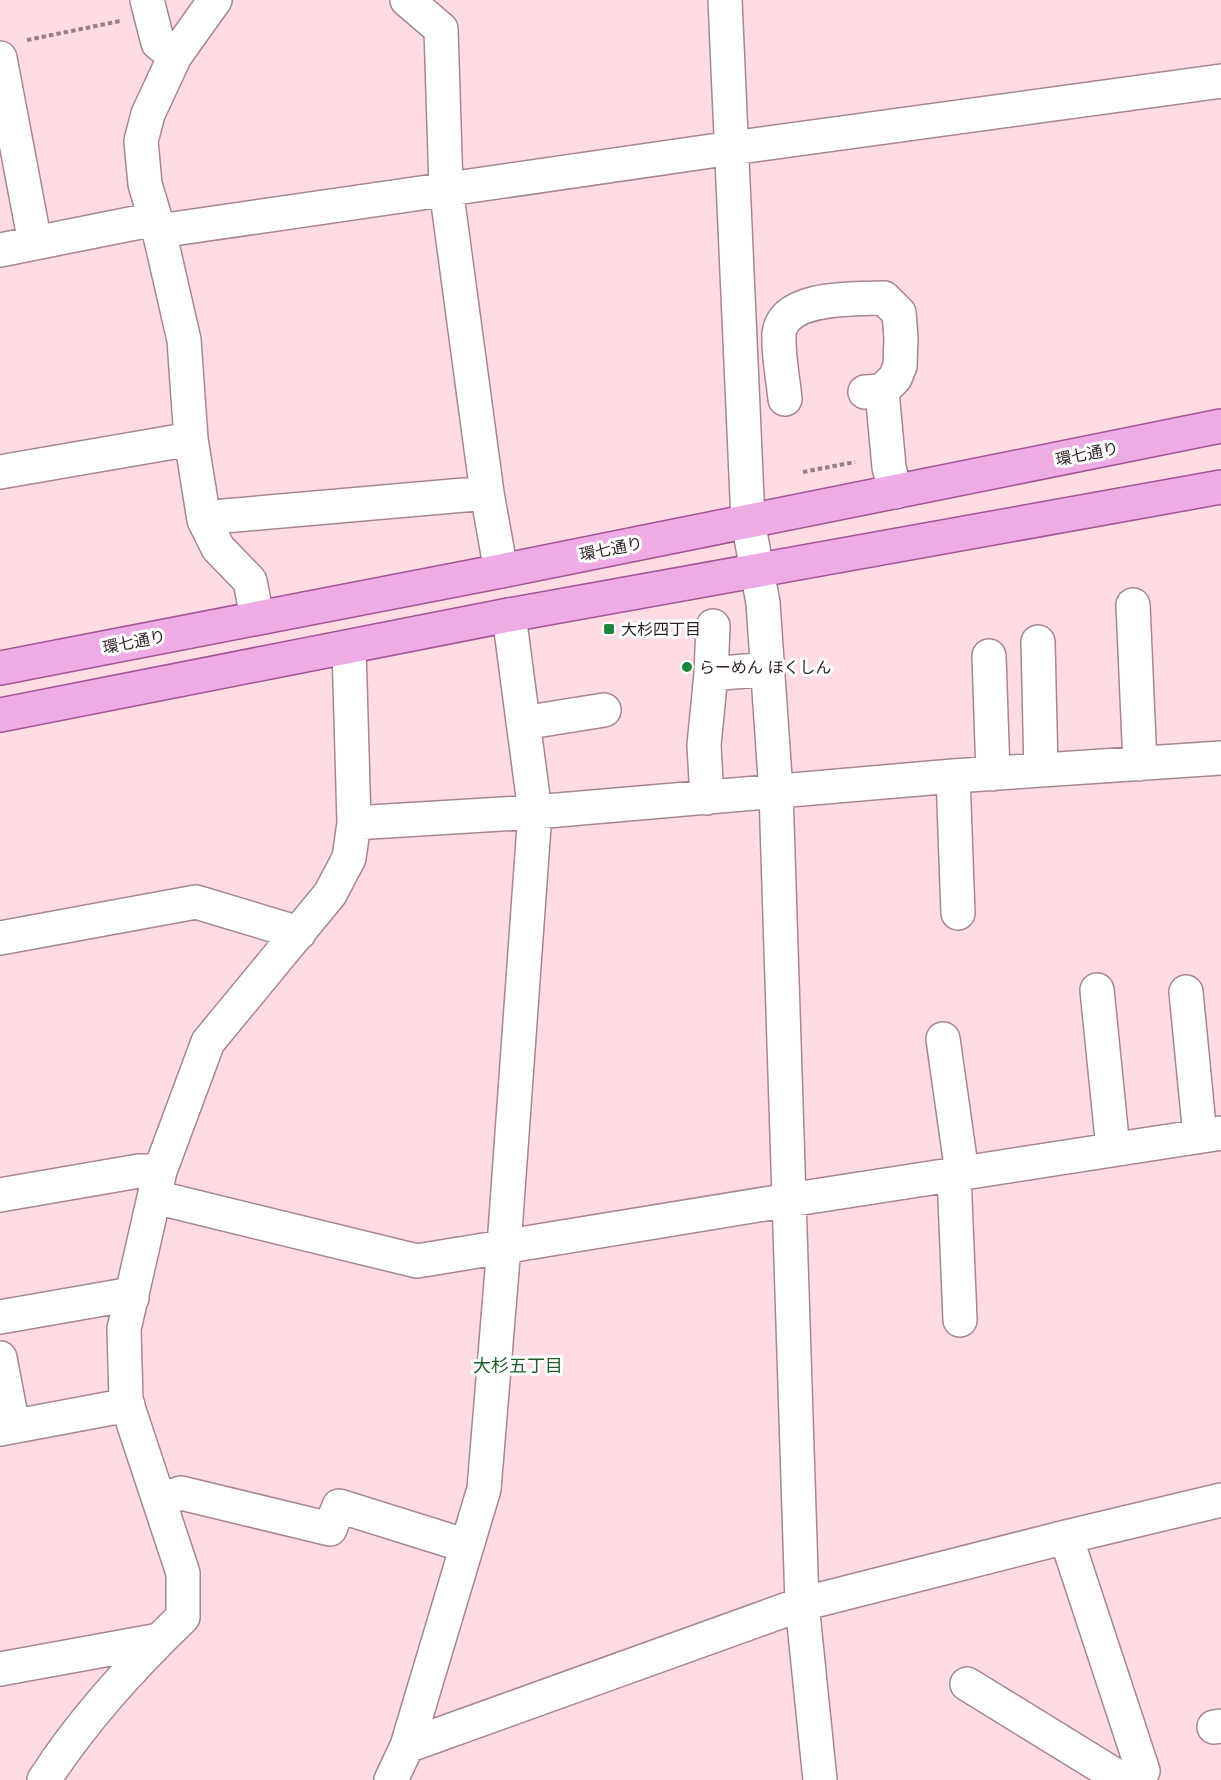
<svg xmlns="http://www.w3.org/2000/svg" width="1221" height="1780" font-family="Arial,'Noto Sans JP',sans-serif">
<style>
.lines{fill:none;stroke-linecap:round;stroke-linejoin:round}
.minor-casing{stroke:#a7878f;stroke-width:36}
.major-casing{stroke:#a25694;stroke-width:36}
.path{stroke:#967e83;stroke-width:4;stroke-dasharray:4.5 3;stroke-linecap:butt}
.minor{stroke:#fff;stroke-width:33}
.major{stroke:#edace3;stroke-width:33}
.poi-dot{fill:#1a853c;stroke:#fff;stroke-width:2}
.labels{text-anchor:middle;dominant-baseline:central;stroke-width:6;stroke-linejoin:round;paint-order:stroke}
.street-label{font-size:16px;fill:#2c1f22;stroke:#fff}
.poi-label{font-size:16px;fill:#2c1f22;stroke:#fff;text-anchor:start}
.neighbourhood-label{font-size:18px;fill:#1d5d2e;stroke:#fff}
</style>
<rect width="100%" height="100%" fill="#ffdce4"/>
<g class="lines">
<!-- minor casing -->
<g class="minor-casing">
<path id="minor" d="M147 0 158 43 175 56
M215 0 175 56 148 114 141 141 145 184 159 231 184 340 191 439 204 520 218 548 250 581 257 617
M407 0 441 29 446 188 487 493 501 571
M725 0 748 521 763 603 776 792 802 1604 820 1780
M0 58 35 243
M159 231 732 148 1221 81
M0 250 155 219
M865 392 882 391 889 467 895 492
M785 399C783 378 778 355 779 334 783 295 856 299 884 298L899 313 901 338 900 366 895 378 882 391
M0 472 191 439
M204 520 224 516 487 493
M1133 605 1140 764
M1038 642 1041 770
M989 656 993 774
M711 674 768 669
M523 723 604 710
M953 776 958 913
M707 798 704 745 711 674 713 626
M354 823 535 812 953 776 1221 758
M0 938 196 902 299 933
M1097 990 1113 1149
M1186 992 1200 1136
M943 1039 962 1173
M954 1174 960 1320
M0 1195 139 1171H160
M155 1197 417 1261 789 1200 1221 1133
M0 1317 120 1296 132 1298
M0 1358 13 1426
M0 1429 128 1405
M159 1500 181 1493 330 1529 339 1506 467 1546
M1066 1537 1143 1771 1137 1780
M0 1669 159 1640
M967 1684 1123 1780
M1214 1727 1221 1726
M407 1746 802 1604 1066 1537 1221 1500
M44 1780C82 1721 132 1666 183 1617V1573L126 1401 124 1329 160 1171 208 1042 330 894 349 858 354 823 349 647
M391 1780 407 1746 484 1489 504 1246 535 812 509 615"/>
</g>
<!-- major casing -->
<g class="major-casing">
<path id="major" d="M0 668 501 571 1221 426
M0 715 509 615 1221 487"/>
</g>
<!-- path -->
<path class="path" d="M27 40 120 21
M803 472 855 462"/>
<!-- minor -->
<use href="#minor" class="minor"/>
<!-- major -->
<use href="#major" class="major"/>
</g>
<!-- markers -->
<g class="poi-dot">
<rect x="603" y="623" width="12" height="12" rx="3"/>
<circle cx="687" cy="667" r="6"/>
</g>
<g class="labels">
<!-- street labels -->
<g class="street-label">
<text transform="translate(1087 454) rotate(-11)">環七通り</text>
<text transform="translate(611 549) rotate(-11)">環七通り</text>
<text transform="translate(134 642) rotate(-11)">環七通り</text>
</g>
<!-- poi labels -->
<g class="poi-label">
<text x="621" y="629">大杉四丁目</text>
<text x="699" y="667">らーめん ほくしん</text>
</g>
<!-- neighbourhood labels -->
<g class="neighbourhood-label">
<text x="518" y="1366">大杉五丁目</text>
</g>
</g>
</svg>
